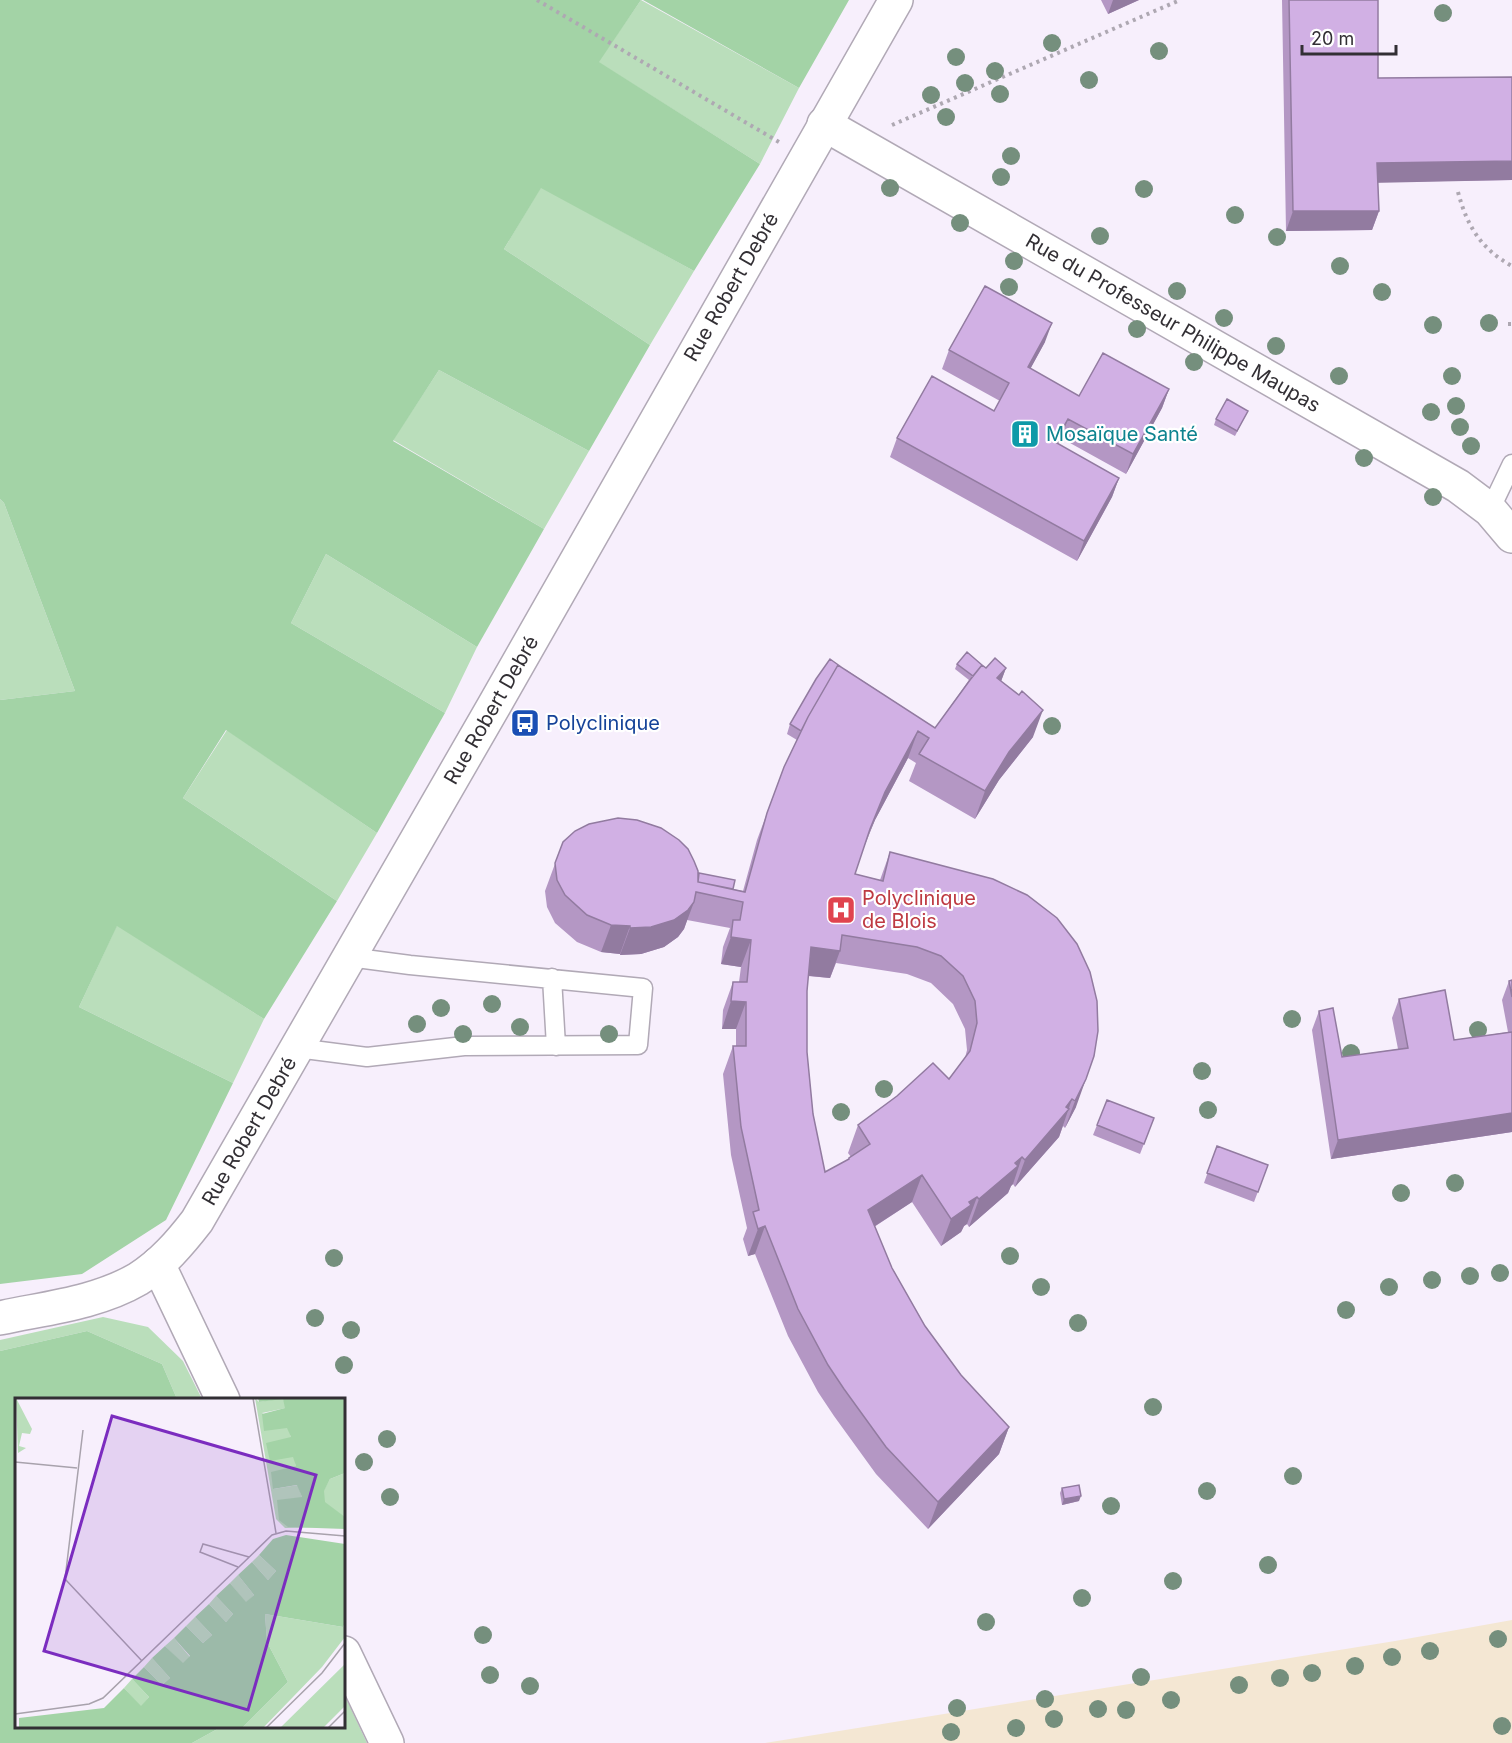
<svg xmlns="http://www.w3.org/2000/svg" width="1512" height="1743" font-family="Inter,sans-serif">
<style>
.commercial{fill:#f4e7d3}
.green{fill:#badebb}
.forest{fill:#a3d3a6}
.lines{fill:none;stroke-linecap:round;stroke-linejoin:round}
.lane-casing{stroke:#b1a9b6;stroke-width:21}
.street-casing{stroke:#b1a9b6;stroke-width:36}
.secondary-casing{stroke:#b1a9b6;stroke-width:36}
.path{stroke:#aea8b2;stroke-width:4;stroke-dasharray:3 4.5;stroke-linecap:butt}
.lane{stroke:#fff;stroke-width:18}
.street{stroke:#fff;stroke-width:33}
.secondary{stroke:#fff;stroke-width:33}
.tree{fill:#758f7d}
.wall{fill:#b497c4;fill-rule:evenodd}
.shaded-wall{fill:#927ba0}
.building{fill:#d1b0e4;stroke:#927ba0;stroke-width:1.5;fill-rule:evenodd}
.labels{text-anchor:middle;dominant-baseline:central;stroke-width:4.5;stroke-linejoin:round;paint-order:stroke}
.street-label{font-size:20px;fill:#322f34;stroke:#fff}
.culture-label{font-size:20px;fill:#0d838f;stroke:#fff;text-anchor:start}
.transit-label{font-size:20px;fill:#164399;stroke:#fff;text-anchor:start}
.health-label{font-size:20px;fill:#be3a42;stroke:#fff;text-anchor:start}
.inset-road{fill:none;stroke:#a8a2ac;stroke-width:1.5}
.view{fill:#7b2cbf;fill-opacity:0.15;stroke:#7b2cbf;stroke-width:3}
.inset-edge{fill:none;stroke:#322f34;stroke-width:3}
</style>
<rect width="100%" height="100%" fill="#f7effc"/>
<!-- commercial -->
<path class="commercial" d="M1512 1620V1743H765L1395 1641Z"/>
<!-- green -->
<path class="green" d="M641 0 799 88 760 164 598 62Z
M541 187 694 271 650 345 504 249Z
M439 370 589 451 544 529 393 440Z
M0 499 4 503 75 691 0 700Z
M326 554 477 647 445 713 291 623Z
M227 730 377 833 337 901 183 798Z
M117 925 264 1019 233 1083 79 1007Z
M103 1317 148 1327 183 1361 202 1399H177L162 1364 87 1331 0 1351V1340Z
M344 1694 367 1743H192L221 1727 344 1726Z"/>
<!-- forest -->
<path class="forest" d="M0 0H641L599 62 760 164 694 271 541 188 504 249 650 345 589 451 439 370 393 441 544 529 477 647 326 554 291 623 445 713 377 833 226 730 183 798 337 901 264 1019 117 926 79 1007 233 1083 166 1220 82 1274 0 1284V700L75 691 4 503 0 499Z
M643 0H849L799 88Z
M87 1331 162 1364 177 1399 16 1400V1726L221 1727 192 1743H0V1351Z"/>
<g class="lines">
<!-- lane casing -->
<g class="lane-casing">
<path id="lane" d="M1490 510 1512 464
M552 978 556 1046
M297 1048 367 1057 464 1046 638 1045 643 988 410 965 349 957"/>
</g>
<!-- street casing -->
<g class="street-casing">
<path id="street" d="M824 124 1458 486 1490 510 1512 536
M158 1264 223 1400
M344 1653 387 1743"/>
</g>
<!-- secondary casing -->
<g class="secondary-casing">
<path id="secondary" d="M0 1318C46 1308 97 1303 138 1279 162 1264 180 1243 197 1221L495 704 896 0"/>
</g>
<!-- path -->
<path class="path" d="M537 0 779 142
M892 125 1180 0
M1458 192C1467 226 1481 249 1512 266
M1508 324H1512"/>
<!-- lane -->
<use href="#lane" class="lane"/>
<!-- street -->
<use href="#street" class="street"/>
<!-- secondary -->
<use href="#secondary" class="secondary"/>
</g>
<!-- trees -->
<g class="tree">
<circle cx="1443" cy="13" r="9"/>
<circle cx="1052" cy="43" r="9"/>
<circle cx="1159" cy="51" r="9"/>
<circle cx="956" cy="57" r="9"/>
<circle cx="995" cy="71" r="9"/>
<circle cx="1089" cy="80" r="9"/>
<circle cx="965" cy="83" r="9"/>
<circle cx="1000" cy="94" r="9"/>
<circle cx="931" cy="95" r="9"/>
<circle cx="946" cy="117" r="9"/>
<circle cx="1011" cy="156" r="9"/>
<circle cx="1001" cy="177" r="9"/>
<circle cx="890" cy="188" r="9"/>
<circle cx="1144" cy="189" r="9"/>
<circle cx="1235" cy="215" r="9"/>
<circle cx="960" cy="223" r="9"/>
<circle cx="1100" cy="236" r="9"/>
<circle cx="1277" cy="237" r="9"/>
<circle cx="1014" cy="261" r="9"/>
<circle cx="1340" cy="266" r="9"/>
<circle cx="1009" cy="287" r="9"/>
<circle cx="1177" cy="291" r="9"/>
<circle cx="1382" cy="292" r="9"/>
<circle cx="1224" cy="318" r="9"/>
<circle cx="1489" cy="323" r="9"/>
<circle cx="1433" cy="325" r="9"/>
<circle cx="1137" cy="329" r="9"/>
<circle cx="1276" cy="346" r="9"/>
<circle cx="1194" cy="362" r="9"/>
<circle cx="1339" cy="376" r="9"/>
<circle cx="1452" cy="376" r="9"/>
<circle cx="1456" cy="406" r="9"/>
<circle cx="1431" cy="412" r="9"/>
<circle cx="1460" cy="427" r="9"/>
<circle cx="1471" cy="446" r="9"/>
<circle cx="1364" cy="458" r="9"/>
<circle cx="1433" cy="497" r="9"/>
<circle cx="1052" cy="726" r="9"/>
<circle cx="492" cy="1004" r="9"/>
<circle cx="441" cy="1008" r="9"/>
<circle cx="1292" cy="1019" r="9"/>
<circle cx="417" cy="1024" r="9"/>
<circle cx="520" cy="1027" r="9"/>
<circle cx="1478" cy="1030" r="9"/>
<circle cx="463" cy="1034" r="9"/>
<circle cx="609" cy="1034" r="9"/>
<circle cx="1351" cy="1053" r="9"/>
<circle cx="1202" cy="1071" r="9"/>
<circle cx="884" cy="1089" r="9"/>
<circle cx="1208" cy="1110" r="9"/>
<circle cx="841" cy="1112" r="9"/>
<circle cx="1455" cy="1183" r="9"/>
<circle cx="1401" cy="1193" r="9"/>
<circle cx="1010" cy="1256" r="9"/>
<circle cx="334" cy="1258" r="9"/>
<circle cx="1500" cy="1273" r="9"/>
<circle cx="1470" cy="1276" r="9"/>
<circle cx="1432" cy="1280" r="9"/>
<circle cx="1041" cy="1287" r="9"/>
<circle cx="1389" cy="1287" r="9"/>
<circle cx="1346" cy="1310" r="9"/>
<circle cx="315" cy="1318" r="9"/>
<circle cx="1078" cy="1323" r="9"/>
<circle cx="351" cy="1330" r="9"/>
<circle cx="344" cy="1365" r="9"/>
<circle cx="1153" cy="1407" r="9"/>
<circle cx="387" cy="1439" r="9"/>
<circle cx="364" cy="1462" r="9"/>
<circle cx="1293" cy="1476" r="9"/>
<circle cx="1207" cy="1491" r="9"/>
<circle cx="390" cy="1497" r="9"/>
<circle cx="1111" cy="1506" r="9"/>
<circle cx="1268" cy="1565" r="9"/>
<circle cx="1173" cy="1581" r="9"/>
<circle cx="1082" cy="1598" r="9"/>
<circle cx="986" cy="1622" r="9"/>
<circle cx="483" cy="1635" r="9"/>
<circle cx="1498" cy="1639" r="9"/>
<circle cx="1430" cy="1651" r="9"/>
<circle cx="1392" cy="1657" r="9"/>
<circle cx="1355" cy="1666" r="9"/>
<circle cx="1312" cy="1673" r="9"/>
<circle cx="490" cy="1675" r="9"/>
<circle cx="1141" cy="1677" r="9"/>
<circle cx="1280" cy="1678" r="9"/>
<circle cx="1239" cy="1685" r="9"/>
<circle cx="530" cy="1686" r="9"/>
<circle cx="1045" cy="1699" r="9"/>
<circle cx="1171" cy="1700" r="9"/>
<circle cx="957" cy="1708" r="9"/>
<circle cx="1098" cy="1709" r="9"/>
<circle cx="1126" cy="1710" r="9"/>
<circle cx="1054" cy="1719" r="9"/>
<circle cx="1502" cy="1726" r="9"/>
<circle cx="1016" cy="1728" r="9"/>
<circle cx="951" cy="1732" r="9"/>
</g>
<!-- wall -->
<path class="wall" d="M1101 0H1139L1108 14Z
M1282 0H1378V78L1512 180 1378 182 1379 211 1372 230 1286 231Z
M1045 342 1030 369 1079 396 1169 389 1162 408 1126 474 1061 438 1058 444 1119 478 1112 497 1077 561 890 457 897 438 994 411 1000 401 942 369 949 350Z
M1248 411 1235 436 1214 425 1216 419Z
M957 664 986 668H1006L1001 681 1033 737 999 780 975 819 909 781 916 763 908 758 875 820 865 843 855 874 880 880 890 852 1027 895 1076 1107 1065 1128 1063 1126 1059 1137 1015 1187 1013 1184 1011 1186 1008 1193 969 1227 967 1224 964 1226 961 1232 941 1246 912 1202 874 1227 892 1268 925 1326 961 1375 1009 1427 999 1454 928 1529 876 1474 834 1416 818 1392 788 1336 755 1254 748 1256 743 1239 747 1228 731 1155 723 1074 733 1046H736V1029H722L723 1010 733 982H739L741 967 721 964 723 947 730 928 687 920 684 929 678 937 664 947 641 954 620 955V954L601 952 577 942 555 923 547 907 545 891 563 842 698 876 733 889 743 891 757 840 784 767 797 740 787 734 790 724 845 669 935 728 969 680 955 669ZM836 963 907 974 931 983 953 1004 965 1029 967 1050 965 1058 949 1079 858 1125 848 1153 851 1157 849 1158 848 1160 825 1172 813 1114 807 1052V991L808 976 830 978Z
M1512 980V1132L1331 1159 1312 1030 1319 1011 1342 1057 1398 1049 1392 1018 1399 999 1454 1040 1508 1032 1502 1000 1509 981Z
M1154 1118 1140 1154 1093 1135 1097 1125Z
M1217 1146 1268 1165 1254 1202 1204 1183Z
M1062 1488 1079 1501 1062 1505 1060 1493Z"/>
<!-- shaded-wall -->
<path class="shaded-wall" d="M1113 0H1139L1108 14Z
M1512 161V180L1370 183 1377 163Z
M1293 211H1379L1372 230 1286 231Z
M1052 323 1045 342 1021 386 1028 367Z
M1169 389 1162 408 1126 474 1133 454Z
M1068 419 1061 438 1048 462 1055 442Z
M1119 478 1112 497 1077 561 1084 541Z
M1006 668 996 695 997 678Z
M1043 710 1033 737 999 780 975 819 985 791 1009 752Z
M918 731 908 758 875 820 860 857 885 792Z
M694 902 684 929 678 937 664 947 641 954 620 955 630 928Z
M611 925 630 926 620 954 601 952Z
M731 937 751 940 741 967 721 964Z
M811 947 840 951 830 978 801 975Z
M731 1001 746 1002 736 1029H722Z
M1086 1079 1076 1107 1065 1128 1075 1101Z
M1072 1099 1059 1137 1015 1187 1025 1160Z
M1512 1113V1132L1331 1159 1338 1140Z
M1022 1157 1013 1184 1011 1186 1008 1193 969 1227 979 1199Z
M922 1175 912 1202 858 1237 868 1210Z
M977 1197 967 1224 964 1226 961 1232 941 1246 951 1219 969 1202Z
M765 1226 755 1254 748 1256 758 1229Z
M1009 1427 999 1454 928 1529 938 1502Z
M1081 1496 1079 1501 1062 1505 1064 1499Z"/>
<!-- building -->
<path class="building" d="M1289 0H1378V78L1512 77V161L1377 163 1379 211H1293Z
M985 286 1052 323 1028 367 1079 396 1103 353 1169 389 1133 454 1068 419 1055 442 1119 478 1084 541 897 438 932 376 994 411 1009 383 949 350Z
M1227 399 1248 411 1237 431 1216 419Z
M967 652 982 665 973 676 957 664Z
M995 658 1006 668 997 678 1019 695 1022 691 1043 710 1009 752 985 791 919 754 929 738 918 731 885 792 870 829 855 874 883 881 890 852 993 879 1027 895 1057 918 1077 944 1090 972 1097 1001 1098 1031 1094 1056 1086 1079 1075 1101 1072 1099 1066 1107 1069 1109 1025 1160 1022 1157 1015 1163 1018 1166 979 1199 977 1197 969 1202 971 1205 951 1219 922 1175 868 1210 892 1268 925 1326 961 1375 1009 1427 938 1502 886 1447 844 1389 828 1365 798 1309 765 1226 758 1229 753 1212 759 1210 741 1127 733 1046H746V1002L731 1001 733 982H747L751 940 731 937 733 920H740L743 902 696 892 694 902 688 910 674 920 651 927 630 928V926L611 925 587 915 565 895 557 880 555 863 563 842 575 831 589 824 618 818 637 820 661 828 679 840 688 849 694 861 698 871V882L745 892 767 813 784 767 808 717 838 665 935 728 970 680 982 665 986 668ZM842 935 917 947 941 956 963 976 975 1001 977 1023 970 1051 949 1079 933 1063 897 1096 858 1125 870 1144 849 1158V1159L825 1172 813 1114 807 1052V991L811 947 840 951Z
M830 659 844 669 838 665 808 717 801 731 790 724 816 679Z
M699 873 735 880 733 889 698 882Z
M1512 980V997L1509 981Z
M1445 990 1454 1040 1512 1032V1113L1338 1140 1319 1011 1333 1008 1342 1057 1408 1048 1399 999Z
M1107 1100 1154 1118 1144 1144 1097 1125Z
M1217 1146 1268 1165 1258 1192 1207 1173Z
M1079 1485 1081 1496 1064 1499 1062 1488Z"/>
<!-- icons -->
<defs>
<g id="building-square" transform="scale(1.5)"><rect x="-9" y="-9" width="18" height="18" rx="4" fill="#0f9aa8" stroke="#fff"/><path d="M-4-6H4V6H1V3H-1V6H-4ZM-2.5-4.3h1.7v1.8h-1.7ZM.8-4.3h1.7v1.8H.8ZM-2.5-1h1.7V.8h-1.7ZM.8-1h1.7V.8H.8Z" fill="#fff"/></g>
<g id="bus-square" transform="scale(1.5)"><rect x="-9" y="-9" width="18" height="18" rx="4" fill="#1a4fb4" stroke="#fff"/><path d="M-5-6H5V4H4V6H2V4H-2V6H-4V4H-5ZM-3.5-4V0h7V-4ZM-3.5 1.2v1.5H-2V1.2ZM2 1.2v1.5H3.5V1.2Z" fill="#fff"/></g>
<g id="hospital-square" transform="scale(1.5)"><rect x="-9" y="-9" width="18" height="18" rx="4" fill="#e0444e" stroke="#fff"/><path d="M-5-5h3v3.5h4V-5h3V5h-3V1.5h-4V5h-3Z" fill="#fff"/></g>
</defs>
<g fill-rule="evenodd">
<use href="#building-square" x="1025" y="434"/>
<use href="#bus-square" x="525" y="723"/>
<use href="#hospital-square" x="841" y="910"/>
</g>
<g class="labels">
<!-- street labels -->
<g class="street-label">
<text transform="translate(731 287) rotate(-60)">Rue Robert Debré</text>
<text transform="translate(1173 323) rotate(30)">Rue du Professeur Philippe Maupas</text>
<text transform="translate(491 710) rotate(-60)">Rue Robert Debré</text>
<text transform="translate(249 1131) rotate(-60)">Rue Robert Debré</text>
</g>
<!-- culture labels -->
<g class="culture-label">
<text x="1046" y="434">Mosaïque Santé</text>
</g>
<!-- transit labels -->
<g class="transit-label">
<text x="546" y="723">Polyclinique</text>
</g>
<!-- health labels -->
<g class="health-label">
<text x="862" y="898">Polyclinique<tspan x="862" dy="23">de Blois</tspan></text>
</g>
</g>
<!-- overview -->
<g transform="translate(15 1398)">
<rect width="330" height="330" fill="#f7effc"/>
<path d="M1 0 17 31 15 36 7 35 4 48 11 50 3 55ZM240 0 244 4 268 0 271 10 247 15 273 29 276 39 281 68 258 91 283 87 287 99 273 129 306 130H270L261 121ZM330 75V119H329L309 104V92L315 81ZM244 157 261 173 253 182 237 164ZM223 177 239 197 231 205 215 185ZM201 198 218 216 211 224 194 206ZM250 216 328 229 330 225V239L307 269 248 330H227L273 284 252 244ZM180 219 197 237 188 245 171 228ZM159 240 175 259 168 266 150 248ZM137 260 155 280 147 287 129 269ZM330 266V308L308 330H265ZM117 281 134 299 126 309 109 290Z" fill="#badebb"/>
<path d="M243 0H330V75L315 81 309 93 310 104 330 119V131L273 129 264 122 262 102 287 99 282 87 258 91 256 74 281 68 278 59 255 63 251 45 276 39 272 30 249 33 247 16 270 10 268 1 244 4ZM271 137 330 146V225L328 229 250 216 252 244 273 284 227 330H4V320L89 310 109 290 126 308 134 299 117 281 129 269 147 287 155 280 137 260 150 248 168 265 175 258 159 240 171 228 188 245 197 237 180 219 194 206 211 224 218 216 201 198 215 185 231 204 239 197 223 177 237 164 253 182 261 173 244 157 258 141Z" fill="#a3d3a6"/>
<path class="inset-road" d="M238 0 261 135M68 32 50 181 127 263M0 64 62 70M223 169 185 154 188 146 234 159M0 316 74 306 88 300 257 137 271 133 330 138M251 330 307 275 330 245M313 330 330 313"/>
<path class="view" d="M97 18 301 77 233 312 29 253Z"/>
<rect width="330" height="330" class="inset-edge"/>
</g>
<!-- scale -->
<path d="M1302 45v9h94v-9" fill="none" stroke="#322f34" stroke-width="3"/>
<text x="1311" y="45" font-size="18" fill="#322f34" stroke="#ffffff" stroke-width="4.5" paint-order="stroke">20 m</text>
</svg>
